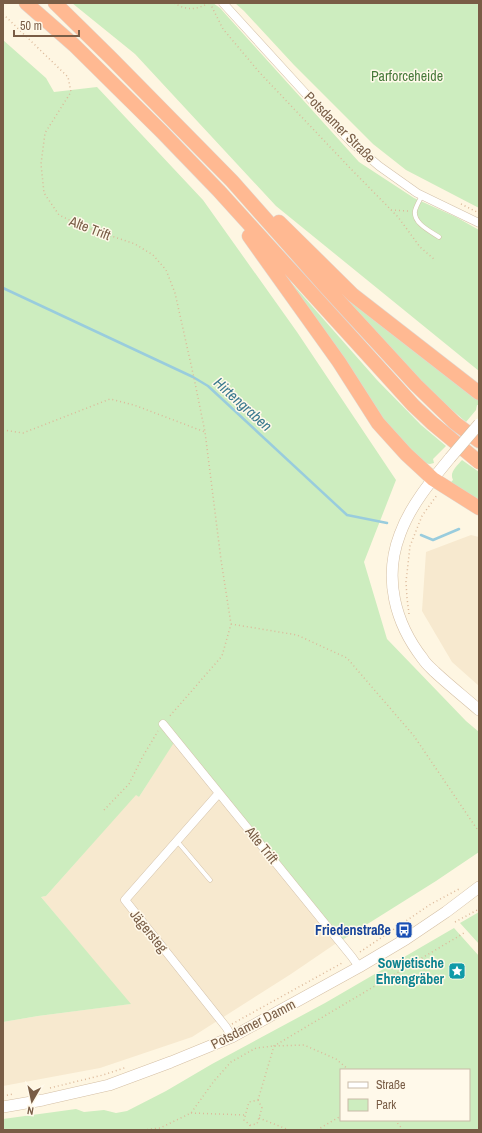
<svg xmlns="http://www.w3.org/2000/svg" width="482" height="1133" font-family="'Archivo Narrow',sans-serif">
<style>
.residential{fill:#f7e9cf}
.green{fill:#cdedbf;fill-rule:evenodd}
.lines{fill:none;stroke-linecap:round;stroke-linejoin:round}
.stream{stroke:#9cd;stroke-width:2.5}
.lane-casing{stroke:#d3c1aa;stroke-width:5}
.street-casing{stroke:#d3c1aa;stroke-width:9}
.secondary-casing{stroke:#d4bfa4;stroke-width:12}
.highway-casing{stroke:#dfd8d3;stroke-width:15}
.path{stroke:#dcb99a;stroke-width:1.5;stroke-dasharray:1 3;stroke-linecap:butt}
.lane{stroke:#fff;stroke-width:4}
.street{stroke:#fff;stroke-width:8}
.secondary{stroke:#fff;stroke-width:11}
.highway{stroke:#ffb992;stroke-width:14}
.secondary-bridge-casing{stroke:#d4bfa4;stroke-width:12;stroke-linecap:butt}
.secondary-bridge{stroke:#fff;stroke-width:11}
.labels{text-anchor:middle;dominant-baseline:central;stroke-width:3;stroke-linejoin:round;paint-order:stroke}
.park-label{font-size:14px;fill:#477a3a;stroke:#fff9ea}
.street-label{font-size:14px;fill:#795d46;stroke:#fff9ea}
.transit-label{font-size:14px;font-weight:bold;fill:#164399;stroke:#fff9ea;text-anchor:end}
.culture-label{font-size:14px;font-weight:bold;fill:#0d838f;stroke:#fff9ea;text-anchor:end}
.water-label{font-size:15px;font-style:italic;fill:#3c7a8f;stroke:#fff9ea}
</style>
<rect width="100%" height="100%" fill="#fef6e2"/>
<!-- residential -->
<path class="residential" d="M471 535 479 537V686L452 662 422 611 426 552Z
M175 740 338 942 291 974 192 1037 100 1068 3 1086V1022L38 1016 130 1004 41 897 46 896 136 794 139 797Z"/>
<!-- green -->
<path class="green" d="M72 3H213L220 8 359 162 414 198 456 217 479 230V371L276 206 135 54Z
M235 3H479V208L406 170 373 144 294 65 244 11Z
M3 40 46 78 54 92 97 87 203 200 297 332 396 480 364 562 387 639 466 721 479 732V852L436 881 342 940 175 741 139 797 136 795 46 896 41 897 131 1004 38 1016 3 1022Z
M282 272 377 380 421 425 446 446 433 459 434 463 430 464 424 463 397 440Z
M322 272 479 401V405H477L476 410 466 422 437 397 416 376Z
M462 460 479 472V502L450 483 453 480C449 472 457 466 462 460Z
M479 912V944L460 923Z
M454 928 479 956V1130H3V1119L76 1109 84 1112 104 1110 116 1113 127 1111 166 1091 212 1064 325 1003ZM341 1070H469V1120H341Z"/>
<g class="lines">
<!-- stream -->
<path class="stream" d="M3 288 193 377 208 386 347 515 387 523
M421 535 433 540 459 529"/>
<!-- lane casing -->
<g class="lane-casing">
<path id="lane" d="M422 195C420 200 416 206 415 211 413 223 430 231 439 237
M177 841 210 880"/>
</g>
<!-- street casing -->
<g class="street-casing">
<path id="street" d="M223 3 327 117 351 142 379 166 417 193 479 223
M163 724 352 957 359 967
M219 793 125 900 226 1027 232 1037"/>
</g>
<!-- secondary casing -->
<g class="secondary-casing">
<path id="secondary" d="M450 458C431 481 410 506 400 534 383 578 395 623 423 659 426 664 431 668 435 672 449 685 464 697 479 710
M3 1107 43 1100 109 1085 171 1062 232 1037 359 967 406 939 446 912 479 887"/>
</g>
<!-- highway casing -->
<g class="highway-casing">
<path id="highway" d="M26 3 74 45 162 132 219 191 413 405 432 423 479 462
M55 3 111 58 232 181 325 286 416 385 455 423 479 441
M279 222 353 295 479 393
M249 236 339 362 378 423 406 454 433 479 479 508"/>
</g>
<!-- path -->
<path class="path" d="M174 3C188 11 195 10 209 3
M210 3 223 29 260 73 350 168 398 217 420 247 435 260
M3 14 68 77 71 92 45 133 41 164 44 193 59 215 82 226 135 244 153 255 166 270 175 293 194 378 205 432 221 560 231 624 222 656 169 717
M461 204 477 212
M391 210 409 211
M3 430 23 433 110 399 134 405 205 432
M409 614 407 598 406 582 410 546 422 516 437 495
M231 624 297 635 347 658 414 736 479 832
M104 810 129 784 143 756 158 731
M455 922 479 909
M360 952 431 904 461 888
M232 1024 344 962
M50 1088 103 1075 127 1067
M3 1096 13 1094
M258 1100 274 1046 464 933
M258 1100 262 1108 257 1124 250 1125 244 1120 249 1102Z
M191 1113 245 1115
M259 1118 289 1130
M395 1120 403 1130
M143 1130 160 1128 191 1113 214 1081 231 1062 256 1048 274 1046 304 1045 336 1059 349 1070
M249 1130 250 1125
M317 1130 341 1116"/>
<!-- lane -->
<use href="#lane" class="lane"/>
<!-- street -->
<use href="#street" class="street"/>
<!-- secondary -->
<use href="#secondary" class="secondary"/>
<!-- highway -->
<use href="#highway" class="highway"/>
<!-- secondary-bridge casing -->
<g class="secondary-bridge-casing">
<path id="secondary-bridge" d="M450 458 479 424"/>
</g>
<!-- secondary-bridge -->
<use href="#secondary-bridge" class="secondary-bridge"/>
</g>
<!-- icons -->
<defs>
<g id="bus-square" transform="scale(0.9)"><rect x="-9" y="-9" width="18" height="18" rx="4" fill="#1a4fb4" stroke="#fff9ea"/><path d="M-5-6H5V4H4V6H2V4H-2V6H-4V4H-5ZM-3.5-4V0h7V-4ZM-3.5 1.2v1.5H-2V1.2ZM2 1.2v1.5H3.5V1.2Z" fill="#fff"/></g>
<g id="sight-square" transform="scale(0.9)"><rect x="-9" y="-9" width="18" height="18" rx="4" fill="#0f9aa8" stroke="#fff9ea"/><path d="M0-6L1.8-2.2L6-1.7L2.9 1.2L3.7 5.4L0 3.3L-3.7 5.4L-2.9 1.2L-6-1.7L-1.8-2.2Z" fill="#fff"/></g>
</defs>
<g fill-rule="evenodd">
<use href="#bus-square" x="404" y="930"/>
<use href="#sight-square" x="457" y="971"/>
</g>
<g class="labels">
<!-- park labels -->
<g class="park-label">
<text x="407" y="76">Parforceheide</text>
</g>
<!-- street labels -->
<g class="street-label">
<text transform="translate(340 127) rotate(45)">Potsdamer Straße</text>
<text transform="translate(90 228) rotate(21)">Alte Trift</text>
<text transform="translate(262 845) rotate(51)">Alte Trift</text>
<text transform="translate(149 931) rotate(51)">Jägersteg</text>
<text transform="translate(253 1024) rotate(-27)">Potsdamer Damm</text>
</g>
<!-- transit labels -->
<g class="transit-label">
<text x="391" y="930">Friedenstraße</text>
</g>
<!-- culture labels -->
<g class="culture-label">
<text x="444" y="963">Sowjetische<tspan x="444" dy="16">Ehrengräber</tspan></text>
</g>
<!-- water labels -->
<g class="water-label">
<text transform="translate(243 404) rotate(42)">Hirtengraben</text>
</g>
</g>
<!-- border -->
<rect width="482" height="1133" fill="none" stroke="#795d46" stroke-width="8"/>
<!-- legend -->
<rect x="340" y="1069" width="130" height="52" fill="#fff9ea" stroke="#c9bba8"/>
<rect x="348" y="1082" width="20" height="6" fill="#ffffff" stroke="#c9bba8"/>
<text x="376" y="1089" font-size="12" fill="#795d46">Straße</text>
<rect x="348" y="1099" width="20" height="12" fill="#cdedbf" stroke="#c9bba8"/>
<text x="376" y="1109" font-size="12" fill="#795d46">Park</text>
<!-- north arrow -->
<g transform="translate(32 1101) rotate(189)" stroke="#fff9ea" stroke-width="3" paint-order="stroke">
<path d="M0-3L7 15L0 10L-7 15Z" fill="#795d46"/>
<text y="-6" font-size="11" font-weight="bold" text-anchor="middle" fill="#795d46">N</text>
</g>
<!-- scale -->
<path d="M14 30v6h65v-6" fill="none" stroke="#795d46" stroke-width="2"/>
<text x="20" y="30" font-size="12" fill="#795d46" stroke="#fff9ea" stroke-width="3" paint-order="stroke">50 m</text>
</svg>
